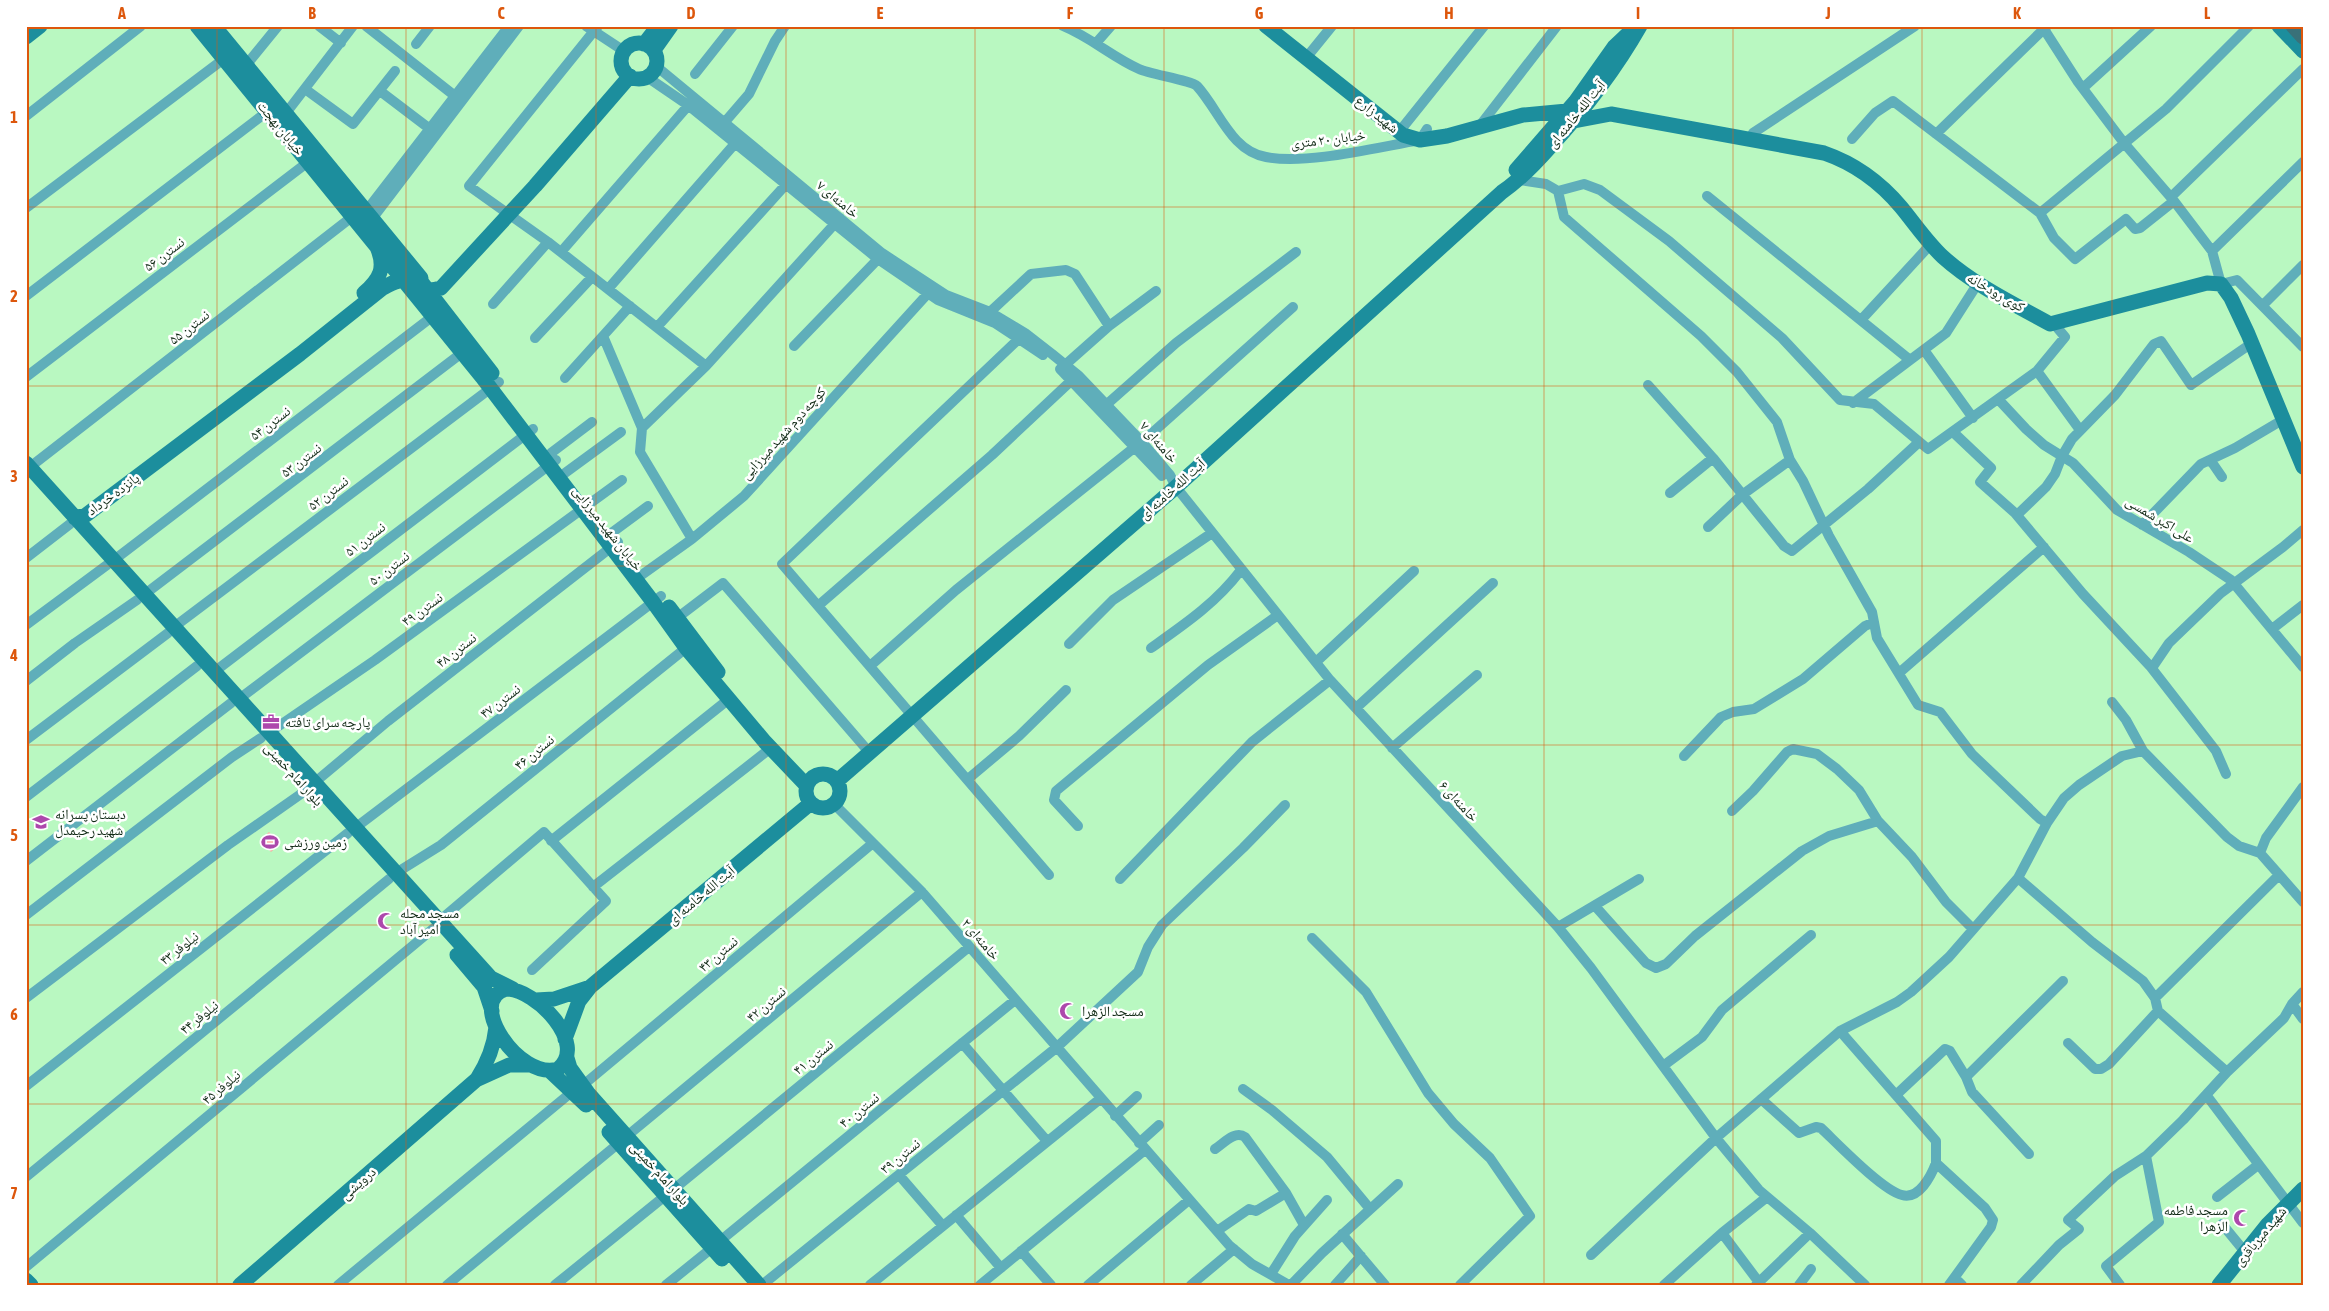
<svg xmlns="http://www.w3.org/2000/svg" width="2329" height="1311" font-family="'Asap Condensed','Noto Naskh Arabic',sans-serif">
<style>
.green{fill:#f8aea3}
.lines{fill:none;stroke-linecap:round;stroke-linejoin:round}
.street{stroke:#5faeba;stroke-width:10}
.secondary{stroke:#1c8e9d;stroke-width:15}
.primary{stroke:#397179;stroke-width:15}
.grid{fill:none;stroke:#dd570c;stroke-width:1;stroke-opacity:0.55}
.labels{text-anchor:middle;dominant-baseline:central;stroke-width:5;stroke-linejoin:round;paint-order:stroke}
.street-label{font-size:14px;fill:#112a16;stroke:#fff}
.poi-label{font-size:14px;fill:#112a16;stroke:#fff;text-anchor:start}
.neatline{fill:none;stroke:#dd570c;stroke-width:2}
.grid-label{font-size:16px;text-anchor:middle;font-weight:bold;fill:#dd570c}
</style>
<rect width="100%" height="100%" fill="#b9f8c1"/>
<!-- green -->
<path class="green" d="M269 832 280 844 271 852 260 840Z"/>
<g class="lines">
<!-- street -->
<path class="street" d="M319 26 341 43
M366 26 455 96
M586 26 624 51
M598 26 469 186 548 242 706 366 840 218
M1063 26C1092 38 1112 57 1139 69 1150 74 1192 81 1197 86 1219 110 1231 151 1266 157 1307 165 1378 147 1420 140L1427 129
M2042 26 2078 82 2124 143 2174 201 2212 251 2221 284 2237 280 2303 347
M1097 42 1111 26
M416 44 430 26
M1306 58 1332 26
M656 66 882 253 946 295 990 312 1025 333 1052 354 1079 376 1142 442 1170 475 1176 487 1330 680 1558 927 1591 968 1716 1138 1759 1190 1810 1233 1865 1285
M243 69 278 26
M695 74 733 26
M647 77 688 105 878 259 938 300 995 323 1043 355
M2083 88 2151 26
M305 89 353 124 395 71
M380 91 430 129
M26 116 141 26
M283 117 353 26
M724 123 749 94 775 41 785 26
M1478 128 1557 26
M1399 132 1484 26
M1936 134 2047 26
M1852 139 1875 113 1893 101 2040 213 2166 109 2249 26
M1750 140 1753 133 1915 26
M1520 180 1546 184 1558 191 1564 217 1701 336 1737 372 1777 422 1790 460 1803 481 1829 536 1872 612 1877 638 1918 705 1940 712 1972 754 2040 819 2047 823
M1558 191 1584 184 1600 190 1669 241 1782 338 1840 400 1874 404 1928 449 2037 371 2065 337 2055 325
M1707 196 1910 360
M2171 197 2303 69
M26 208 229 55
M2040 213 2054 238 2075 259 2126 219 2135 229 2140 228 2174 201
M363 215 509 26
M369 223 519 26
M2212 251 2303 162
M561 252 693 100
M608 289 739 139
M26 296 272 108
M493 304 548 242
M2263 305 2303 265
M987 317 990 312 1031 274 1066 270 1075 274 1109 326
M1861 320 1931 244
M657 327 790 180
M1025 333 782 564 1049 875
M603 336 642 428 640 452 692 539
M535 338 592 277
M794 346 878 259
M1924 350 1973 418
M1065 365 1109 326 1156 291
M1060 369 1162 476
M2037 371 2080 430
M26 377 312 159
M565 378 630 306
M1648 385 1713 458 1784 546 1792 551 1868 489 1918 443
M1998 399 2026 429 2044 445 2073 463 2117 510 2189 552 2231 580 2303 667
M1853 403 1946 333 1978 283
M1106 405 1176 343 1296 252
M642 428 706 366
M1953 432 1991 468 1980 482 2015 513 2083 594 2150 666 2216 751 2226 774
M1142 442 1293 307
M551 453 592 422
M2211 461 2222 477
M30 467 357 213
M565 473 621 432
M1670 493 1713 458
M2017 515 2046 487 2055 474 2062 456 2072 439 2115 395 2154 344 2161 341 2191 385 2252 343
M2142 525 2201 464 2235 448 2284 419
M1708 527 1742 495 1790 460
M610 534 648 506
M26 558 70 524
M114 560 437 313
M636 579 692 539 744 496 932 289
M145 594 467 349
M819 605 992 455 1072 380
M677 618 723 583 869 752
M26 625 107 565
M174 627 499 382
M2272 629 2303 605
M1069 644 1113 600 1212 533
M1151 648C1185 624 1216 603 1241 570
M1316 662 1414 571
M870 666 956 590 1135 447
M2152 668 2169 643 2221 593 2283 547 2303 530
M214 672 533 429
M1899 673 2044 547
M26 681 75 643 137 600
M239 699 556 460
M2112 702 2126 720 2143 751 2227 837 2239 846 2260 853
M1356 708 1493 583
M270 732 375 660 622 480
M26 740 168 633
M1392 748 1477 675
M1684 756 1721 717 1733 712 1754 709 1803 679 1865 626 1874 622
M968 779 1019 736 1066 690
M314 783 388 721 618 542
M2303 787 2266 838 2260 853 2303 902
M26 797 197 666
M834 804 922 892 1229 1245 1252 1264 1289 1285
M1732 811 1753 791 1787 752 1793 749 1817 754 1837 769 1859 790 1878 821 1912 857 1946 902 1973 929
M1078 826 1054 800 1056 791 1208 665 1278 615
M355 828 661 596
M551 841 729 699
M26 861 231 703
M396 873 441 845 686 648
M2018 878 2092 942 2143 981 2155 998 2158 1011 2227 1072
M1120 879 1252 742 1330 680
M593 887 771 748
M1595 906 1646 963 1656 968 1666 964 1695 936 1802 851 1829 836 1878 821
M26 915 232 757 261 738
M439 921 544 832 606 901 532 970
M1558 927 1639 879
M1312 938 1366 992 1428 1093 1454 1124 1490 1158 1530 1216 1460 1285
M26 998 228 845 308 789
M2155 998 2279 875
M2292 1004 2303 1019
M1840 1031 1936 1141V1163L1985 1208 1993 1220 1991 1227 1949 1285
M962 1043 1047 1141
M2068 1043 2095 1069H2101L2109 1064 2158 1011
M1663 1066 1702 1037 1722 1010 1811 935
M1966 1077 2063 981
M26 1086 348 833
M582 1086 873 843
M1243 1089 1272 1110 1327 1157 1370 1209
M1896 1095 1945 1049 1950 1051 1966 1077 1972 1092 2029 1154
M2207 1096 2303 1223
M1761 1099 1799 1133 1816 1127 1821 1128C1838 1144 1882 1190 1902 1195 1919 1200 1931 1176 1936 1163
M1115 1116 1137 1096
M627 1136 922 892
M1139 1143 1159 1125
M1215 1149C1224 1143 1235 1130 1245 1137L1286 1193 1304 1225
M899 1175 943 1226
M26 1177 389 879
M674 1189 969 947
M2217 1197 2258 1165
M956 1215 1001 1268
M2222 1224 2245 1252
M1217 1231 1249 1209 1256 1211 1286 1193
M1722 1233 1761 1285
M1342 1234 1385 1285
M720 1241 1015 1000
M1021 1251 1051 1285
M1591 1255 1716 1138 1840 1031 1897 1002 1911 992 1949 957 2018 878 2047 823 2064 798 2079 785 2122 756 2143 751
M26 1267 434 928
M1271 1274 1295 1236 1327 1200
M1958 1281 1962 1285
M338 1285 573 1091
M447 1285 619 1143
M555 1285 665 1196
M666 1285 712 1248
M762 1285 1056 1048 1138 972 1148 947 1162 925 1243 848 1285 805
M870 1285 1100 1099
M980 1285 1145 1150
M1088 1285 1189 1200
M1191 1285 1234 1249
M1291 1285 1322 1253 1398 1184
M1335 1285 1361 1256
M1664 1285 1722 1233 1767 1197
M1756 1285 1810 1233
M1799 1285 1811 1269
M2021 1285 2059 1245 2079 1229 2068 1220 2115 1176 2146 1156 2183 1120 2227 1072 2284 1018 2292 1004 2303 992
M2120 1285 2106 1266 2159 1222 2146 1156"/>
<!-- secondary -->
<path class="secondary" d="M197 26 377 247C386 268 380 279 364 293
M214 26 421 278
M1266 26 1403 135 1420 140 1447 136 1523 115 1567 111
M2279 26 2303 51
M26 37 40 26
M621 61a18 18 0 1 1 36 0a18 18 0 1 1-36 0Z
M644 44 658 26
M654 50 671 26
M1574 121 1611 114 1824 153C1856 164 1880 182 1901 207 1915 224 1927 242 1943 257 1974 285 2014 304 2050 324L2207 283 2221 284 2231 298 2248 334 2303 467
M1516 170 1575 102 1614 47 1632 30
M378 249 482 377 653 602 686 648 765 742 807 786
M413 271 492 373
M26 463 491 978 513 989
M75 518 86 515 300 354 383 288C388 285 393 282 399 281 415 278 416 296 441 288L535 186 630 76
M669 607 718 672
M806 791a17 17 0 1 1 34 0a17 17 0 1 1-34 0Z
M837 781 1176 487 1502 192C1521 179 1535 164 1550 147 1584 110 1615 70 1640 26
M457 955 484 987 492 1011
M506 989C536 989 589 1044 558 1069 519 1081 465 1000 506 989Z
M536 1000 554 999 590 987
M565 1039 579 1001 590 987 811 803
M567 1058 570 1068 588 1093 759 1285
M551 1072 586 1105
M477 1079C488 1062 494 1047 496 1027
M609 1132 722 1259
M26 1280 31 1285
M240 1285 476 1080 509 1065H530
M2219 1285 2268 1224 2303 1189"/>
<!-- primary -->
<path class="primary" d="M2293 26 2303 37"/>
</g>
<!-- grid -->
<path class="grid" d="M217 26V1285M406 26V1285M596 26V1285M786 26V1285M975 26V1285M1164 26V1285M1354 26V1285M1544 26V1285M1733 26V1285M1922 26V1285M2112 26V1285M26 207H2303M26 386H2303M26 566H2303M26 745H2303M26 925H2303M26 1104H2303"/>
<!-- icons -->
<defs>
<g id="office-bare" transform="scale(1.35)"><path d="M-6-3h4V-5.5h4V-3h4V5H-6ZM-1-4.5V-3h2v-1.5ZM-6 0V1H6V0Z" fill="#ad48ac" stroke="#fff" stroke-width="2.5" paint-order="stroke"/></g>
<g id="school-bare" transform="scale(1.35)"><path d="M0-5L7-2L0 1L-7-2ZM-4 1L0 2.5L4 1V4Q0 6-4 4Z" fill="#ad48ac" stroke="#fff" stroke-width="2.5" paint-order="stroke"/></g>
<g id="stadium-bare" transform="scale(1.35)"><path d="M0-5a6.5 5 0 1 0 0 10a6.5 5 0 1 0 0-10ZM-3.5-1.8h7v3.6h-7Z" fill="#ad48ac" stroke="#fff" stroke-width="2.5" paint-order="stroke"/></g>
<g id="mosque-bare" transform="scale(1.35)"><path d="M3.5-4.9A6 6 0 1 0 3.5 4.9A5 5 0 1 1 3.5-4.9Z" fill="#ad48ac" stroke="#fff" stroke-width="2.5" paint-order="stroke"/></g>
</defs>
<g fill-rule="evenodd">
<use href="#office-bare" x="271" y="722"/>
<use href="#school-bare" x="41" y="822"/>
<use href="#stadium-bare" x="270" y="842"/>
<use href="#mosque-bare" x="386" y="921"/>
<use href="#mosque-bare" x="1068" y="1011"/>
<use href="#mosque-bare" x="2242" y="1218"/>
</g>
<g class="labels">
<!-- street labels -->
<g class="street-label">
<text transform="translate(1377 114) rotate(39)">شهید زارع</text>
<text transform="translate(1576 114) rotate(-51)">آیت الله خامنه ای</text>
<text transform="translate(281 128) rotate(51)">خیابان بهجت</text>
<text transform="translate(1328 139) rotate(-7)">خیابان ۲۰ متری</text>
<text transform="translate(838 199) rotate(40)">خامنه‌ای ۷</text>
<text transform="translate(164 254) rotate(-37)">نسترن ۵۶</text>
<text transform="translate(1996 292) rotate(30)">کوی رودخانه</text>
<text transform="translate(189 327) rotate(-38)">نسترن ۵۵</text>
<text transform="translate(270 423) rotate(-37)">نسترن ۵۴</text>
<text transform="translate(783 433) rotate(-48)">کوچه دوم شهید میرزایی</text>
<text transform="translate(1159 442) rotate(49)">خامنه‌ای ۷</text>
<text transform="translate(301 460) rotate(-37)">نسترن ۵۳</text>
<text transform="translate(1172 489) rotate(-42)">آیت الله خامنه ای</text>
<text transform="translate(328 493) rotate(-37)">نسترن ۵۲</text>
<text transform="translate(113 494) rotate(-36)">پانزده خرداد</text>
<text transform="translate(2160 519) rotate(31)">علی اکبر شمسی</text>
<text transform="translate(608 528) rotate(52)">خیابان شهید میرزایی</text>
<text transform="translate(365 539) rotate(-37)">نسترن ۵۱</text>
<text transform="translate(389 568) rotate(-37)">نسترن ۵۰</text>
<text transform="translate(422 609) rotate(-36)">نسترن ۴۹</text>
<text transform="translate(456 650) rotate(-38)">نسترن ۴۸</text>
<text transform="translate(500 701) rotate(-37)">نسترن ۴۷</text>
<text transform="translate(534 752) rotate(-39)">نسترن ۴۶</text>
<text transform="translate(294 774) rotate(48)">بلوار امام خمینی</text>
<text transform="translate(1459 801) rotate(47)">خامنه‌ای ۶</text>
<text transform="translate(701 895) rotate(-40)">آیت الله خامنه ای</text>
<text transform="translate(981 939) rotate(49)">خامنه‌ای ۲</text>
<text transform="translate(179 948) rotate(-38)">نیلوفر ۴۳</text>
<text transform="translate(718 954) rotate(-40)">نسترن ۴۳</text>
<text transform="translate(766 1004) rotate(-40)">نسترن ۴۲</text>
<text transform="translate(199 1017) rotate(-39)">نیلوفر ۴۴</text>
<text transform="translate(813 1057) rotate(-39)">نسترن ۴۱</text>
<text transform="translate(221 1087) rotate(-40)">نیلوفر ۴۵</text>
<text transform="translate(859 1110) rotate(-39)">نسترن ۴۰</text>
<text transform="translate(900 1156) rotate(-39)">نسترن ۳۹</text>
<text transform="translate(660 1173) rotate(48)">بلوار امام خمینی</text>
<text transform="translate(358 1183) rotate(-41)">درویشی</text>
<text transform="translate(2260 1236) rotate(-50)">شهید میرباقری</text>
</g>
<!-- poi labels -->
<g class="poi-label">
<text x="285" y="722">پارچه سرای تافته</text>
<text x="55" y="814">دبستان پسرانه<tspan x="55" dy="16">شهید رحیمدل</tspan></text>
<text x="284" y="842">زمین ورزشی</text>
<text x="400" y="913">مسجد محله<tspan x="400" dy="16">امیر آباد</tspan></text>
<text x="1082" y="1011">مسجد الزهرا</text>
<text x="2228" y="1210" text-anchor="end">مسجد فاطمه<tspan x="2228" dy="16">الزهرا</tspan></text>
</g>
</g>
<!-- border -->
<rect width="2329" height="1311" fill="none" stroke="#ffffff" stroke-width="55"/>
<rect x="28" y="28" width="2274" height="1256" class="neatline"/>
<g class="grid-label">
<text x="122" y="19">A</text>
<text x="312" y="19">B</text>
<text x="501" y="19">C</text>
<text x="691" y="19">D</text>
<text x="880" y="19">E</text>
<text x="1070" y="19">F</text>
<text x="1259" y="19">G</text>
<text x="1449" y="19">H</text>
<text x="1638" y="19">I</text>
<text x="1828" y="19">J</text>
<text x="2017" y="19">K</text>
<text x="2207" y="19">L</text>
<text x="14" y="123">1</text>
<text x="14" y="302">2</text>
<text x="14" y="482">3</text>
<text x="14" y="661">4</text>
<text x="14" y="841">5</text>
<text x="14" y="1020">6</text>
<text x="14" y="1199">7</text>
</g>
</svg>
